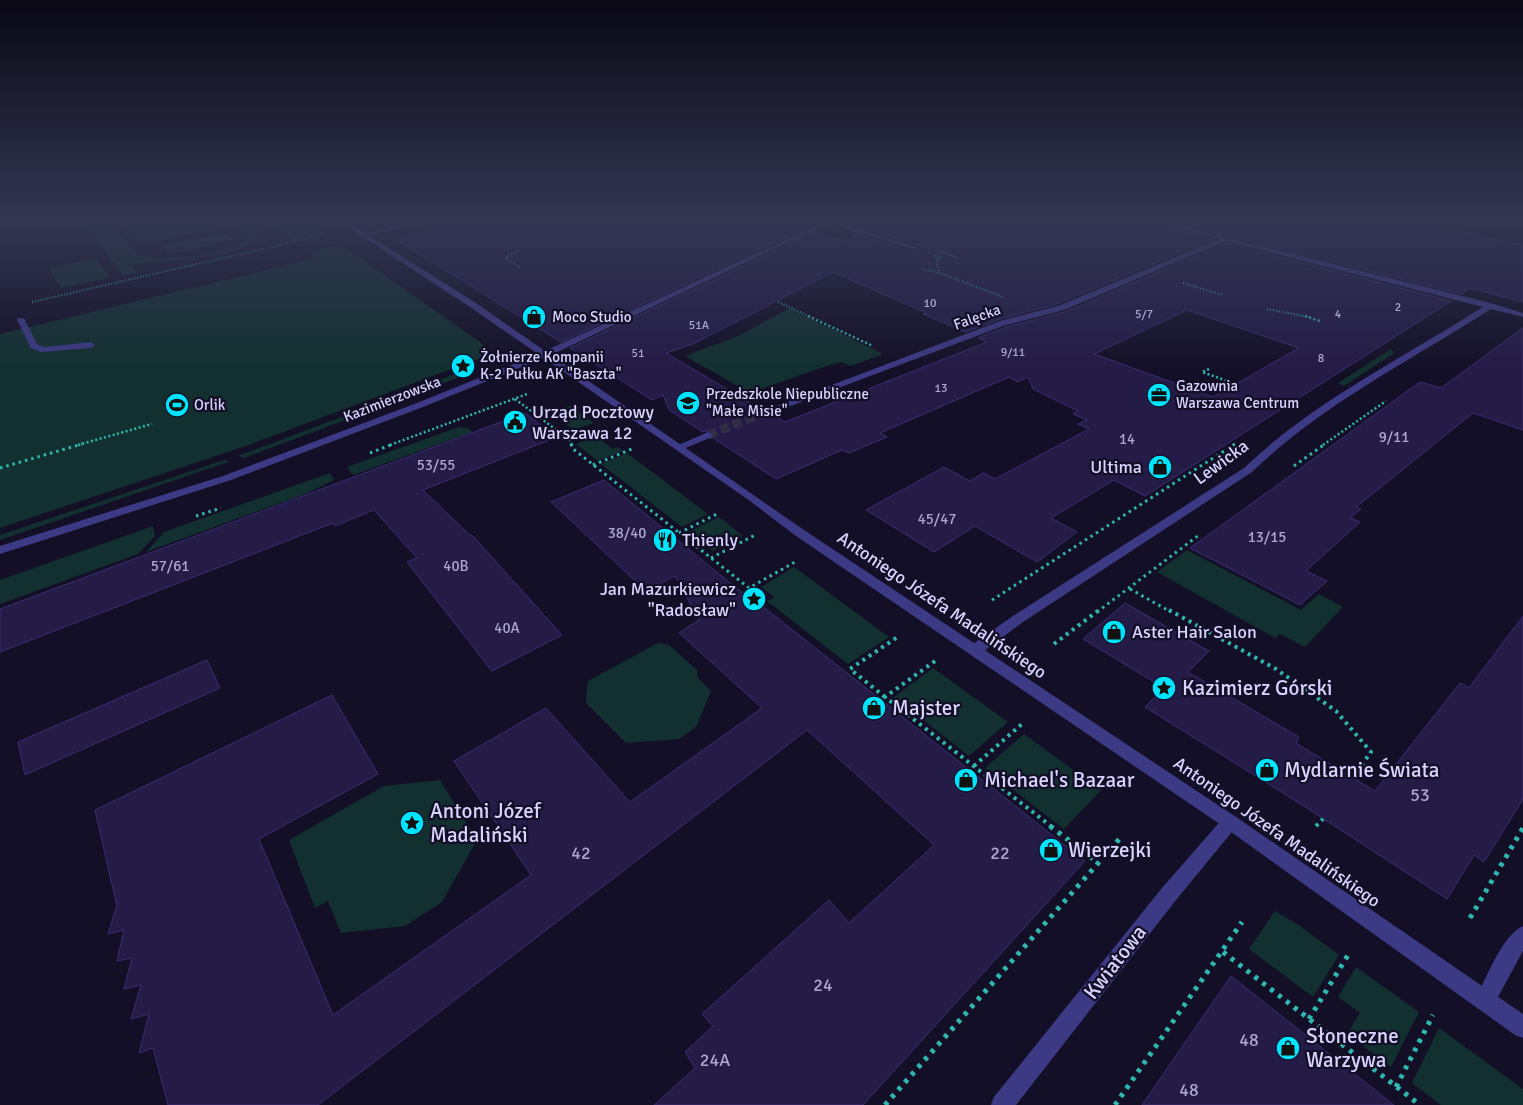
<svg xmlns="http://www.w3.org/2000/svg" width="1523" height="1105" font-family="Signika,sans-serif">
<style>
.green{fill:#12302f}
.building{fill:#241b47;stroke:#3b2d73;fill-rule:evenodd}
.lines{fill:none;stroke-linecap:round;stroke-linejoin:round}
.minor-tunnel{stroke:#312d47;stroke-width:9;stroke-dasharray:9 4.5;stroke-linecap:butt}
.path-far4{stroke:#2fb8b0;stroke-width:2;stroke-dasharray:1 2;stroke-linecap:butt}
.path-far3{stroke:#2fb8b0;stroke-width:2.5;stroke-dasharray:2 2.5;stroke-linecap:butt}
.path-far2{stroke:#2fb8b0;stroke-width:3;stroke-dasharray:2.5 4;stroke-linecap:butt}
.path-far1{stroke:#2fb8b0;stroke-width:4;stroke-dasharray:3 4.5;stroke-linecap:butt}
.path{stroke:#2fb8b0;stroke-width:5;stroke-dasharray:4 6;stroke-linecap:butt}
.service{fill:#3d3a85;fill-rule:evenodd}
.minor{fill:#3d3a85;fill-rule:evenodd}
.tertiary{fill:#3d3a85;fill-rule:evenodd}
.labels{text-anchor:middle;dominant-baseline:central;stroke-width:4.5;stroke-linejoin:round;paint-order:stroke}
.far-number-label{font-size:12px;fill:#aca6d1}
.far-poi-label{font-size:15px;fill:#d9d4ff;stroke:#130f26;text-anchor:start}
.far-street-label{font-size:15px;fill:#d9d4ff;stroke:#130f26}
.number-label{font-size:15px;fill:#aca6d1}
.poi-label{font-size:18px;fill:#d9d4ff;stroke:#130f26;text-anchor:start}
.street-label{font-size:18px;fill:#d9d4ff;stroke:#130f26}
.near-number-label{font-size:18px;fill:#aca6d1}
.near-poi-label{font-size:21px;fill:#d9d4ff;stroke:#130f26;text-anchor:start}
.near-street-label{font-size:21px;fill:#d9d4ff;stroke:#130f26}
</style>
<rect width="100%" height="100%" fill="#130f26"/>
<!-- green -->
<path class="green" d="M80 218H109C116 227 131 250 142 255 162 263 242 254 250 233L235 218H250L264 230C255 262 157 259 132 265L137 273 123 276Z
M116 218H227L232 222 220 225 222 227 153 241 151 238 136 241 126 229 140 226 138 224 124 227Z
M265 218H302L325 233 294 240Z
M225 233 234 240 169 254 162 246Z
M341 245 480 342 487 349 485 355 478 359 249 445 0 528V334L316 258 309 251Z
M96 258 110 278 61 288 49 268Z
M790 308 883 354 851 366 841 362 832 364 750 393 685 356 738 336Z
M1391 349 1394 352 1393 354 1344 386 1338 383Z
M460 372 468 374 244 458 238 456Z
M570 406 594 423 574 430 550 413Z
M459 427 468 428 472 432 353 475 347 467Z
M596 436 613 449 618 447 623 451 598 461 576 444Z
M627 453 708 514 682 527 601 464Z
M224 460H227L228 462 0 540V535Z
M330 473 334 480 305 494 146 552 164 532Z
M719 517 743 536 713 551 688 532Z
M153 526 155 536 138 554 0 604V580Z
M1187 550 1301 610 1319 594 1343 607 1305 647 1280 634 1275 638 1157 572Z
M794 567 889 637 848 664 767 601 774 597 761 587Z
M658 643 669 645 697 670V677L711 691 696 727 679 739 626 743 586 703 588 681Z
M933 668 1008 722 969 756 894 697Z
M1024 734 1101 790 1064 829 985 768Z
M440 780 477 840 442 902 405 926 341 933 328 901 315 908 289 840 384 786Z
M1275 911 1300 926 1339 955 1313 997 1249 949Z
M1356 967 1419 1012 1391 1067 1347 1034 1360 1013 1338 997Z
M1439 1028 1523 1089V1105H1441L1412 1083Z"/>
<!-- building -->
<path class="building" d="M485 218H750L802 230 561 342 395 239Z
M885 218H1138L1140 220 1213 239 1057 304 1000 319 965 332 923 314 927 313 833 272 693 344 666 353 762 410 759 412 762 415H772L785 422 987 342 978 338 1007 327 1065 312 1226 243 1451 301 1145 496 1114 480 1051 518 1077 532 1037 562 975 526 934 552 866 510 944 467 970 481 983 473 995 479 1089 429 1078 424 1087 420 1073 414 1078 411 1033 389 1028 377 1018 382 1009 377 880 433 887 437 849 453 842 450 776 479 713 438 714 433 709 430 703 432 669 410 663 395 652 400 570 348 813 233 847 241 857 234 911 251 918 249 917 245 865 229ZM1187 310 1299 348 1213 397 1094 354Z
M1155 218H1396L1523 245V302L1469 288 1461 294Z
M1523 328V430L1473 413 1356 507 1361 509 1350 518 1360 522 1306 571 1327 581 1300 605 1190 548 1420 382 1441 388Z
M525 413 557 437 423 490 471 536 472 535 562 635 492 671 407 562 417 558 374 510 335 526 333 523 0 652V609Z
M604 480 745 595 747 594 1085 861 863 1105H654L695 1068 685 1052 713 1026 702 1014 829 900 849 923 934 845 807 730 318 1105H168L153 1048 139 1053 149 1014 131 1019 141 985 124 989 132 958 117 961 124 930 108 934 117 906 95 810 332 695 378 774 259 839 333 1015 531 875 454 761 546 708 630 802 762 708 679 633 699 620 675 576 646 591 551 502Z
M1125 603 1209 651 1188 672 1299 737 1296 743 1375 791 1460 683 1469 688 1523 616V799L1484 862 1474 855 1447 899 1307 808 1145 707 1164 688 1083 639Z
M207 660 220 688 25 775 18 742Z
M1231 976 1394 1105H1142Z"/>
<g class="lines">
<!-- minor-tunnel -->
<path class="minor-tunnel" d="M708 435 766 412"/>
<!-- path-far4 -->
<path class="path-far4" d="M1471 218 1483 220
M936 250 958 258
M518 252 508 255 506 259 520 267
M935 256 942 258 936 260 940 273
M922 269 940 273 1003 297
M1183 283 1223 295
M32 302 323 235
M778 302 811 317
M1267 309 1309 317"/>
<!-- path-far3 -->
<path class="path-far3" d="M808 316 873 346
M1305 316 1320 321
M1209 369 1202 372 1233 383
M515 399 571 441 572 445
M78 445 152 424
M390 445 527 394
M1233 445 1237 443
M1323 445 1386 401"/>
<!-- path-far2 -->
<path class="path-far2" d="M571 444 572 448 749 588 795 562
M370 453 393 444
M593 465 632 449
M1294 466 1325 444
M0 468 82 444
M196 516 221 508
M679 533 719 513
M711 558 757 534
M1130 589 1171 612
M992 600 1235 444
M1097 612 1199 535"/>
<!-- path-far1 -->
<path class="path-far1" d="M1169 610 1276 669 1336 711 1371 752 1353 777
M1054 644 1099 610
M935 661 885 697 1052 827
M885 697 850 669 899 636
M974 766 1023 723
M1316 826 1323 819"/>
<!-- path -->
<path class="path" d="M1050 826 1097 862
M1470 918 1523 828
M1223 952 1420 1105
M1309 1019 1348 955
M1396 1087 1433 1015
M885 1105 1123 835
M1115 1105 1242 922"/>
<!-- service -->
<path class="service" d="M829 220 916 247 917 248 912 249 827 223 826 222Z
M18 318H24L37 344 45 347 91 342 95 345 91 348 41 352 31 348 17 320Z"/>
<!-- minor -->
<path class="minor" d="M428 218H438L363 237 360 235Z
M1140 218H1149L1494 304 1523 313V317L1491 309C1410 361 1321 405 1252 472L1023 622 980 654 975 655 970 654 968 650 970 646 1013 616 1244 468C1314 401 1403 358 1483 307L1226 241 1064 310 1006 325 769 414H763L761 412 1000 321 1058 306 1219 239Z
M1503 218 1523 219V223Z
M543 352 547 355 546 357 423 407 231 480 0 554V546L223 476 417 403Z
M708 432 713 435 712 437 683 449H675L674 447Z
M1230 814 1236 817 1239 822 1236 827 1176 900 1016 1105H991L994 1097 1162 888 1224 817Z
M1523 926V951L1492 1008 1485 1011 1478 1008 1475 1001 1478 994C1488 974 1503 935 1523 926Z"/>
<!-- tertiary -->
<path class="tertiary" d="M334 218H341L476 303 545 351 833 218H840L551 355 804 530 1236 817 1523 1014V1038L1515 1035 1224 827 796 536 750 501 470 307Z"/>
</g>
<!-- sky -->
<linearGradient id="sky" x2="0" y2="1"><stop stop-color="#0a0815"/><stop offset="0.59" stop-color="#333752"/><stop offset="1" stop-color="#333752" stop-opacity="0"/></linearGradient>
<rect width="1523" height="372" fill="url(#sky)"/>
<!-- icons -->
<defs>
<g id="shop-disc" transform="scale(1.25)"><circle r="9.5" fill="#00e5ff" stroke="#130f26"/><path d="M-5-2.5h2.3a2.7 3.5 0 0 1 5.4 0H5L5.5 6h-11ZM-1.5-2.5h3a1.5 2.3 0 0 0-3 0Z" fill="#111"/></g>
<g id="sight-disc" transform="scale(1.25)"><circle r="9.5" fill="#00e5ff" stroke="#130f26"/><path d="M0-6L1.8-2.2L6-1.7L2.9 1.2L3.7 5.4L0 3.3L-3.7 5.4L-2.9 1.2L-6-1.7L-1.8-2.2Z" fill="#111"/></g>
<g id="office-disc" transform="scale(1.25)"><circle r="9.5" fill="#00e5ff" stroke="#130f26"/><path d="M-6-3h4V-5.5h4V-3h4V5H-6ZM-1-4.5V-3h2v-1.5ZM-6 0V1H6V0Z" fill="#111"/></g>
<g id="school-disc" transform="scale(1.25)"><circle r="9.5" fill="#00e5ff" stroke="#130f26"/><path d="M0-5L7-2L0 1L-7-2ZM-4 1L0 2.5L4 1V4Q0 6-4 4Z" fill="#111"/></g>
<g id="stadium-disc" transform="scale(1.25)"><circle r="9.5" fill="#00e5ff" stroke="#130f26"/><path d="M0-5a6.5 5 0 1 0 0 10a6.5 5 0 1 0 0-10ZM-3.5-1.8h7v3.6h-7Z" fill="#111"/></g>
<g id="civic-disc" transform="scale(1.25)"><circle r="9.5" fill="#00e5ff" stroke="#130f26"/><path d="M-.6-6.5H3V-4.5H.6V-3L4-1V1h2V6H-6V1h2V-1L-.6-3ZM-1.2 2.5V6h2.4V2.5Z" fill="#111"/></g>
<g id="restaurant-disc" transform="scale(1.25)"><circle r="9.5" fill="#00e5ff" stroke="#130f26"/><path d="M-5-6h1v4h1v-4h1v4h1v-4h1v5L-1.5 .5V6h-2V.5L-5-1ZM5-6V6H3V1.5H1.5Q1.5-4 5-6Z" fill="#111"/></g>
</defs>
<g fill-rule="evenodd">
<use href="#shop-disc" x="534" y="317"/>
<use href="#sight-disc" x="463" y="366"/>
<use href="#office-disc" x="1159" y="395"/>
<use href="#school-disc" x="688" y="403"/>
<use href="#stadium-disc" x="177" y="405"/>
<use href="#civic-disc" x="515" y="422"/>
<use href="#shop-disc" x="1160" y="467"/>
<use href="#restaurant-disc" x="665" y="540"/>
<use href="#sight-disc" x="754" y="599"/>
<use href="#shop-disc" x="1114" y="632"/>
<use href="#sight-disc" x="1164" y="688"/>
<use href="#shop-disc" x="874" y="708"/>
<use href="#shop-disc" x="1267" y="770"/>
<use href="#shop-disc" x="966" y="780"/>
<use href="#sight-disc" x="412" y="823"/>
<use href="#shop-disc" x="1051" y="850"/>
<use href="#shop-disc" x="1288" y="1048"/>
</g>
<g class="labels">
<!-- far-number labels -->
<g class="far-number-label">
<text x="930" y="303">10</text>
<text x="1398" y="307">2</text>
<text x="1144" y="314">5/7</text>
<text x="1338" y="314">4</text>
<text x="699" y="325">51A</text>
<text x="1013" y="352">9/11</text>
<text x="638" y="353">51</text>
<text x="1321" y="358">8</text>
<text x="941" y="388">13</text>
</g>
<!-- far-poi labels -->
<g class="far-poi-label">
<text x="552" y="317">Moco Studio</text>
<text x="480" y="357">Żołnierze Kompanii<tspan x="480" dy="17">K-2 Pułku AK "Baszta"</tspan></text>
<text x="1176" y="386">Gazownia<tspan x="1176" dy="17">Warszawa Centrum</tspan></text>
<text x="706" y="394">Przedszkole Niepubliczne<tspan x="706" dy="17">"Małe Misie"</tspan></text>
<text x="194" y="405">Orlik</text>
</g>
<!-- far-street labels -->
<g class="far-street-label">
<text transform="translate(977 317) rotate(-20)">Falęcka</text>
<text transform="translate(392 399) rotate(-21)">Kazimierzowska</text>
</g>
<!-- number labels -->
<g class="number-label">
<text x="1394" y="437">9/11</text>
<text x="1127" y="439">14</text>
<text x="436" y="465">53/55</text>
<text x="937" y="519">45/47</text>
<text x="627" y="533">38/40</text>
<text x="1267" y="537">13/15</text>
<text x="170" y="566">57/61</text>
<text x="456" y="566">40B</text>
<text x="507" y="628">40A</text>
</g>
<!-- poi labels -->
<g class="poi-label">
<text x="532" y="412">Urząd Pocztowy<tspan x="532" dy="21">Warszawa 12</tspan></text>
<text x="1142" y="467" text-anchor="end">Ultima</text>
<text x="682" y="540">Thienly</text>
<text x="736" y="589" text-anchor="end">Jan Mazurkiewicz<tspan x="736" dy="21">"Radosław"</tspan></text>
<text x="1132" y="632">Aster Hair Salon</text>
</g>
<!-- street labels -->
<g class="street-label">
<text transform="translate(1221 462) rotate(-36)">Lewicka</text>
<text transform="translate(942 605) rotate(34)">Antoniego Józefa Madalińskiego</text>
<text transform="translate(1277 832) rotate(35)">Antoniego Józefa Madalińskiego</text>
</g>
<!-- near-number labels -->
<g class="near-number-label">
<text x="1420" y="795">53</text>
<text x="581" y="853">42</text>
<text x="1000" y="853">22</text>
<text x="823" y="985">24</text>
<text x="1249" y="1040">48</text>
<text x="715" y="1060">24A</text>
<text x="1189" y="1090">48</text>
</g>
<!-- near-poi labels -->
<g class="near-poi-label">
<text x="1182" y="688">Kazimierz Górski</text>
<text x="892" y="708">Majster</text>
<text x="1284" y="770">Mydlarnie Świata</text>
<text x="984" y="780">Michael's Bazaar</text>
<text x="430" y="811">Antoni Józef<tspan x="430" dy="24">Madaliński</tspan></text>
<text x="1068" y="850">Wierzejki</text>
<text x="1306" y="1036">Słoneczne<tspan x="1306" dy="24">Warzywa</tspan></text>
</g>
<!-- near-street labels -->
<g class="near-street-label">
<text transform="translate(1115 962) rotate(-52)">Kwiatowa</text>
</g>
</g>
</svg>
